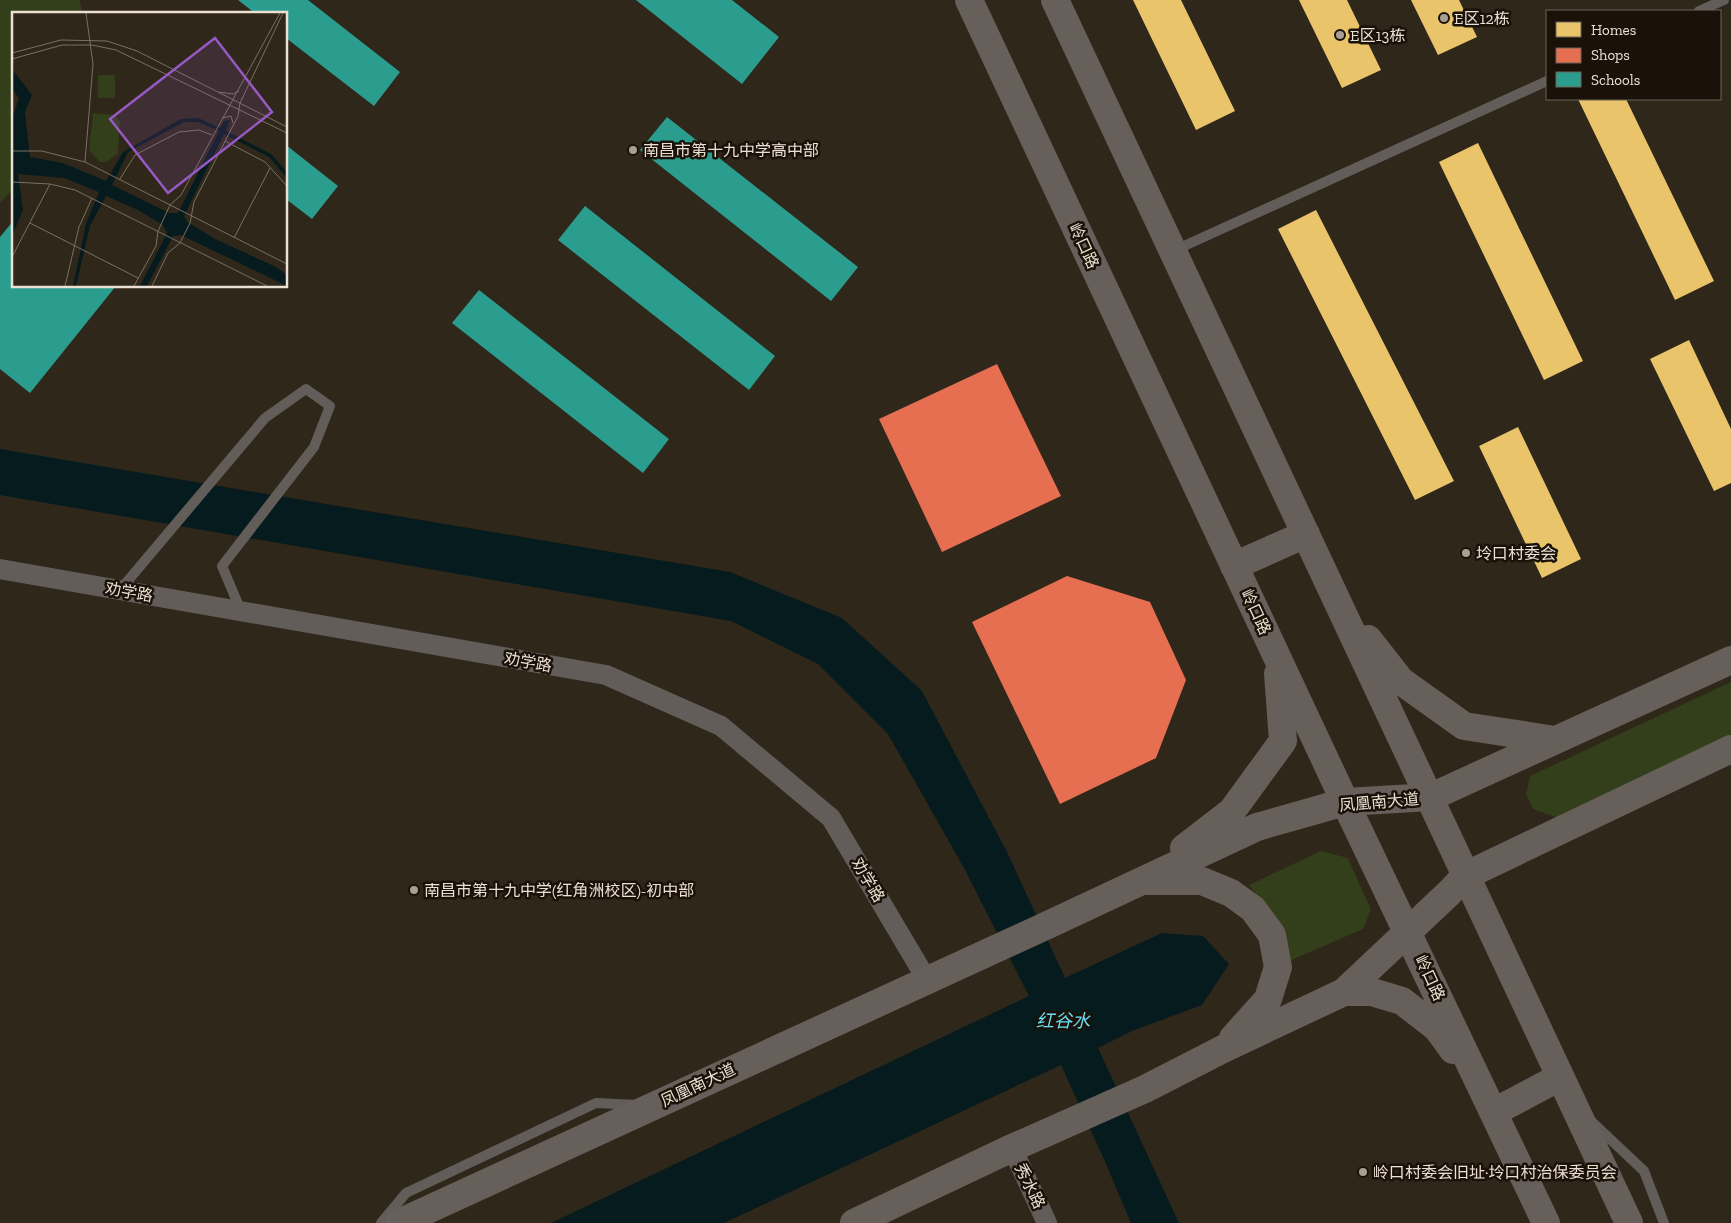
<svg xmlns="http://www.w3.org/2000/svg" width="1731" height="1223" font-family="'Zilla Slab','Noto Sans SC',serif">
<style>
.green{fill:#333f1a}
.water{fill:#061b1e}
.homes{fill:#e9c46a}
.shops{fill:#e76f51}
.schools{fill:#2a9d8f}
.lines{fill:none;stroke-linecap:round;stroke-linejoin:round}
.lane{stroke:#635d5a;stroke-width:10}
.street{stroke:#635d5a;stroke-width:20}
.secondary{stroke:#665f5a;stroke-width:28}
.poi-dot{fill:#a99f92;stroke:#1a1209;stroke-width:2}
.labels{text-anchor:middle;dominant-baseline:central;stroke-width:5;stroke-linejoin:round;paint-order:stroke}
.poi-label{font-size:16px;fill:#ebe0d2;stroke:#1a1209;text-anchor:start}
.street-label{font-size:16px;fill:#ebe0d2;stroke:#1a1209}
.water-label{font-size:18px;font-style:italic;fill:#68dff6;stroke:#1a1209}
.inset-road{fill:none;stroke:#7a7164;stroke-width:1}
.view{fill:#9759c4;fill-opacity:0.15;stroke:#9759c4;stroke-width:2.5}
.inset-edge{fill:none;stroke:#ebe0d2;stroke-width:2.5}
</style>
<rect width="100%" height="100%" fill="#2f271a"/>
<!-- green -->
<path class="green" d="M0 0H80L82 14H14V188L0 203Z
M1731 682V736L1558 818 1533 809 1526 794 1530 776Z
M1321 851 1348 858 1371 910 1363 929 1289 961 1271 913 1249 885Z"/>
<!-- water -->
<path class="water" d="M0 449 730 572 842 618 922 691 1007 852 1065 978 1162 933 1203 936 1229 964 1202 1005 1132 1031 1098 1048 1179 1223H1131L1103 1157 1061 1065 724 1223H551L1029 996 964 868 888 734 818 664 731 621 0 495Z"/>
<!-- homes -->
<path class="homes" d="M1133 0H1181L1235 111 1196 130Z
M1299 0H1347L1381 70 1342 88Z
M1411 0H1459L1477 37 1438 55Z
M1578 99H1626L1714 281 1675 300Z
M1478 143 1583 361 1544 380 1439 162Z
M1316 210 1454 481 1415 500 1278 229Z
M1689 340 1731 429V483L1714 491 1650 359Z
M1518 427 1581 559 1542 578 1479 446Z"/>
<!-- shops -->
<path class="shops" d="M997 364 1061 496 942 552 879 419Z
M1067 576 1150 602 1186 680 1156 758 1060 804 972 622Z"/>
<!-- schools -->
<path class="schools" d="M238 0H308L400 72 374 106 286 38V14H256Z
M636 0H732L779 37 742 84Z
M667 117 858 267 831 301 640 150Z
M286 145 338 186 312 219 286 199Z
M585 206 775 356 749 390 558 240Z
M14 220V286H116L30 393 0 369V237Z
M479 290 669 439 643 473 452 323Z"/>
<g class="lines">
<!-- lane -->
<path class="lane" d="M1699 11 1724 0
M1173 251 1547 81
M120 590 265 418 306 389 330 406 314 447 222 566 241 611
M1591 1121 1644 1171 1664 1223
M381 1223 406 1193 596 1103 638 1105"/>
<!-- street -->
<path class="street" d="M0 569 606 675 721 726 831 818 927 980
M1012 1148 1047 1223"/>
<!-- secondary -->
<path class="secondary" d="M969 0 1345 802 1546 1223
M1055 0 1629 1223
M1234 566 1306 534
M1368 639 1401 681 1464 726 1555 740
M1184 848 1232 811 1283 741 1278 674
M1147 881H1202L1231 893 1253 909 1272 935 1278 967 1268 999 1233 1038
M1344 992H1372L1402 1001 1437 1028 1453 1050
M1494 1112 1560 1077
M399 1223 1052 923 1257 827 1345 802 1431 797 1731 660
M854 1223 1012 1148 1145 1089 1223 1049 1344 992 1449 893 1465 876 1731 749"/>
</g>
<!-- markers -->
<g class="poi-dot">
<circle cx="1444" cy="18" r="5"/>
<circle cx="1340" cy="35" r="5"/>
<circle cx="633" cy="150" r="5"/>
<circle cx="1466" cy="553" r="5"/>
<circle cx="414" cy="890" r="5"/>
<circle cx="1363" cy="1172" r="5"/>
</g>
<g class="labels">
<!-- poi labels -->
<g class="poi-label">
<text x="1454" y="18">E区12栋</text>
<text x="1350" y="35">E区13栋</text>
<text x="643" y="150">南昌市第十九中学高中部</text>
<text x="1476" y="553">坽口村委会</text>
<text x="424" y="890">南昌市第十九中学(红角洲校区)-初中部</text>
<text x="1373" y="1172">岭口村委会旧址·坽口村治保委员会</text>
</g>
<!-- street labels -->
<g class="street-label">
<text transform="translate(1084 246) rotate(65)">岭口路</text>
<text transform="translate(129 592) rotate(10)">劝学路</text>
<text transform="translate(1256 612) rotate(65)">岭口路</text>
<text transform="translate(528 662) rotate(10)">劝学路</text>
<text transform="translate(1379 802) rotate(-5)">凤凰南大道</text>
<text transform="translate(868 880) rotate(59)">劝学路</text>
<text transform="translate(1430 978) rotate(65)">岭口路</text>
<text transform="translate(698 1085) rotate(-25)">凤凰南大道</text>
<text transform="translate(1030 1186) rotate(64)">秀水路</text>
</g>
<!-- water labels -->
<g class="water-label">
<text x="1063" y="1021">红谷水</text>
</g>
</g>
<!-- overview -->
<g transform="translate(12 12)">
<rect width="275" height="275" fill="#2f271a"/>
<path d="M86 63H103V86H86ZM81 101 102 103 108 109 106 142 94 150H88L77 138Z" fill="#333f1a"/>
<path d="M0 57 20 83 13 100 18 145 51 151 94 169 111 140 169 107 186 106 208 116 212 109 218 108 214 119 259 142 275 160V166L257 145 212 122 172 204 175 210 203 227 264 255 275 263V274L169 223 161 224 135 274H128L155 221 151 213 126 198 94 184 78 214 64 274H61L74 212 87 180 52 166 6 162 11 198 0 224 1 104 7 86 0 77ZM172 110H186L207 119 166 201H157L100 173 116 140Z" fill="#061b1e" fill-rule="evenodd"/>
<path class="inset-road" d="M0 41 49 28 95 29 125 39 275 115M0 47 50 33H80L104 38 275 121M207 80 221 82 227 79M210 106 219 104 221 111M213 129 253 150 275 174M0 139H30L73 150 275 252M73 150 81 52 74 1M108 167 123 143 167 120 187 118 200 123M0 170 38 172 63 178 255 274M18 211 126 266M222 226 258 156M0 245 38 172M53 274 67 215 80 186M122 274 144 234 146 219 158 193 169 183 268 1M140 274 156 241 168 231 178 211 182 190 226 104 228 91 271 1"/>
<path class="view" d="M203 26 260 100 156 181 98 107Z"/>
<rect width="275" height="275" class="inset-edge"/>
</g>
<!-- legend -->
<rect x="1546" y="10" width="175" height="90" fill="#1a1209" stroke="#6e6459"/>
<rect x="1556" y="22" width="25" height="15" fill="#e9c46a" stroke="#6e6459"/>
<text x="1591" y="35" font-size="15" fill="#ebe0d2">Homes</text>
<rect x="1556" y="48" width="25" height="15" fill="#e76f51" stroke="#6e6459"/>
<text x="1591" y="60" font-size="15" fill="#ebe0d2">Shops</text>
<rect x="1556" y="72" width="25" height="15" fill="#2a9d8f" stroke="#6e6459"/>
<text x="1591" y="85" font-size="15" fill="#ebe0d2">Schools</text>
</svg>
